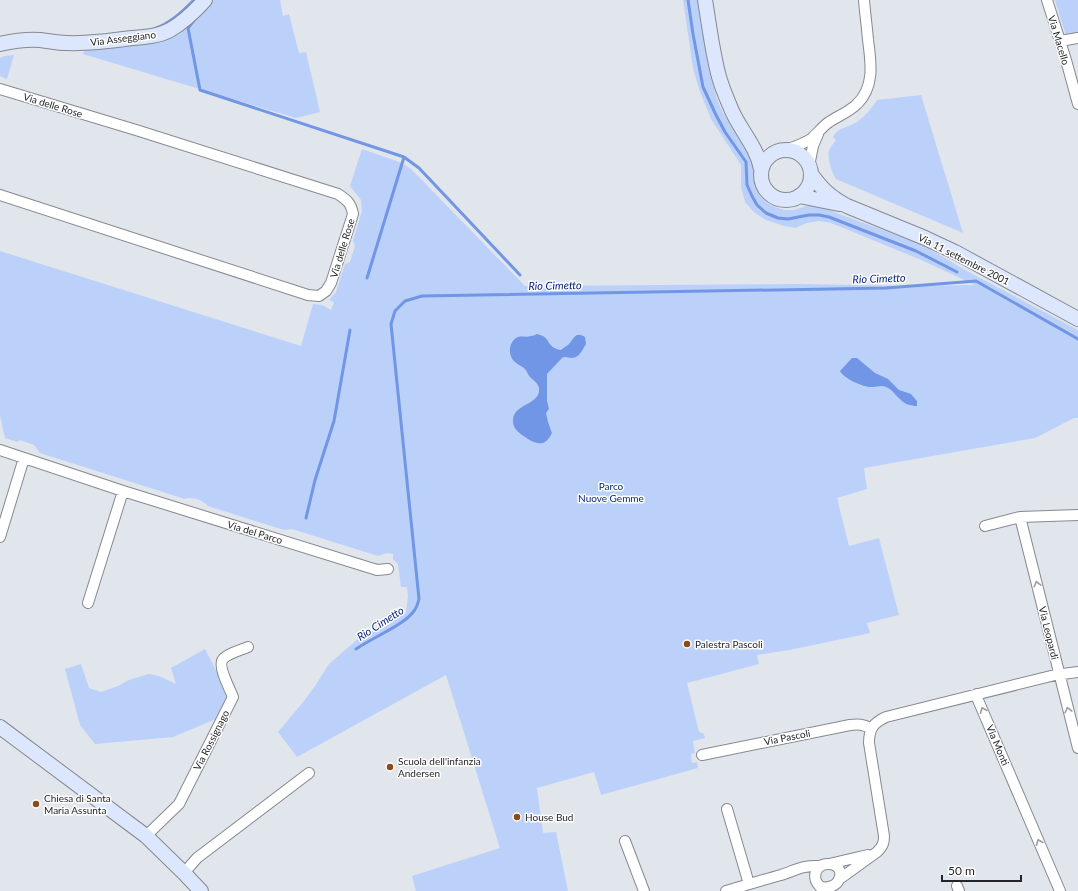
<svg xmlns="http://www.w3.org/2000/svg" width="1078" height="891" font-family="Lato,sans-serif">
<style>
.green{fill:#bcd1fa}
.water{fill:#7196e5}
.lines{fill:none;stroke-linecap:round;stroke-linejoin:round}
.stream{stroke:#7196e5;stroke-width:3}
.street-casing{stroke:#868990;stroke-width:12}
.secondary-casing{stroke:#868990;stroke-width:16}
.street{stroke:#fff;stroke-width:10}
.secondary{stroke:#dce7fd;stroke-width:14}
.oneway{stroke:#9c9d9e}
.poi-dot{fill:#8c4b17;stroke:#fff;stroke-width:1.5}
.labels{text-anchor:middle;dominant-baseline:central;stroke-width:3;stroke-linejoin:round;paint-order:stroke}
.street-label{font-size:10px;fill:#242528;stroke:#fff}
.park-label{font-size:10px;fill:#092680;stroke:#fff}
.poi-label{font-size:10px;fill:#242528;stroke:#fff;text-anchor:start}
.water-label{font-size:11px;font-style:italic;fill:#031c77;stroke:#fff}
</style>
<rect width="100%" height="100%" fill="#e1e5ec"/>
<!-- green -->
<path class="green" d="M201 0H280L283 16 289 14 299 53 306 52 320 112 296 118 83 54 86 46 157 34Z
M683 0H698L708 65 717 99 722 111 734 132 751 157 757 190 761 197 768 203 775 207 784 210H794L810 205 818 206 923 245 967 271 1078 330V418H1074L1035 438 864 468 867 489 837 498 849 546 879 538 899 615 867 623 870 633 866 634 789 650 757 655 759 664 687 683 699 732 704 734 705 738 693 741 695 753 691 754 692 763 697 762 698 768 601 795 594 772 537 788 543 833 556 832 568 891H416L412 876 500 848 446 675 297 757 278 732 304 701 315 686 329 664 358 639 406 612 408 597 407 587H401L398 564 393 559V554L387 553 378 556 292 529 284 530 208 506C202 500 193 496 185 499L40 453 34 445 20 440 17 442 5 438 0 416V251L301 346 313 304 322 305 331 310 334 302 329 300 336 292 345 264 350 262 355 246 353 240 362 211 361 200 350 186 362 149 402 163 411 169 525 286 798 284 917 286 975 285 919 259 831 223 819 221 807 223 795 228 784 226 766 220 755 213 745 202 741 187V165L711 119 699 89 693 68Z
M1055 0H1078V34L1066 36Z
M14 55 7 79 0 76V58L5 56Z
M921 95 963 233 836 179C832 173 827 158 829 151 830 147 834 143 836 140L833 137C837 128 849 127 857 122 865 116 872 108 877 100Z
M205 649 230 697 216 719 173 737 95 744 80 725 65 669 81 664 89 688 101 692 118 686 129 680 149 674 159 676 176 684 171 668Z"/>
<!-- water -->
<path class="water" d="M537 334C539 335 541 335 543 336 550 340 548 348 561 350 563 348 567 346 569 344 574 338 576 331 585 337L586 344C583 349 579 358 572 358 567 358 566 356 562 358L547 374V401L549 409 546 413 548 422 552 433C546 445 540 446 528 439 521 434 512 430 513 419 515 403 541 405 539 388 538 383 533 380 530 377 528 375 527 371 525 369 522 366 518 365 515 362 508 356 508 344 516 338 521 335 526 338 531 336 533 336 535 335 537 334Z
M852 358H857L875 373 888 379 899 390 911 394 917 401V406C911 406 904 404 900 399 895 395 892 389 886 387 882 385 877 387 873 387 865 388 844 379 840 371Z"/>
<g class="lines">
<!-- stream -->
<path class="stream" d="M688 0 693 34 703 87 716 115 725 132 746 162 747 185 752 196 757 205 766 213 778 218 788 219 809 215H819L829 217 916 251 957 272
M196 18 188 28 200 90 404 157 419 168 520 275
M154 29C171 23 182 12 194 0
M367 278 404 157
M306 518 315 480 334 421 350 330
M356 649C373 637 403 626 414 611 417 607 418 603 419 599L391 324 395 311 405 301 422 296 886 288 976 281 1078 339"/>
<!-- street casing -->
<g class="street-casing">
<path id="street" d="M1047 0 1066 60 1078 104
M1060 41 1078 38
M0 89 136 130 338 194C347 200 351 203 353 214L331 283 326 291 319 296 308 295 0 195
M785 150C794 147 803 144 811 139 817 134 822 127 829 122 838 116 849 112 857 104 875 87 871 62 868 40 867 27 865 13 864 0
M809 166 813 146 818 134
M0 450 123 491 377 570 388 569
M1020 517 1078 748
M985 526 1020 517 1078 515
M0 537 24 458
M88 603 123 491
M977 694 978 700 1060 891
M702 755 850 725C858 724 864 724 871 729
M727 809 749 884
M146 836 179 804 233 697C230 689 216 664 224 658 229 653 241 650 248 647
M625 841 644 891
M829 864 859 857 868 855
M184 873 197 858 309 773
M841 878 877 852C883 846 884 843 884 836L869 743C869 729 873 723 886 717L1055 675 1078 672
M957 886 959 891
M821 887C843 891 847 864 829 864 819 863 813 872 816 881 818 885 821 887 823 891
M726 891C744 886 762 880 781 875 796 870 803 865 820 866"/>
</g>
<!-- secondary casing -->
<g class="secondary-casing">
<path id="secondary" d="M705 0C709 24 712 49 718 73 721 86 727 99 732 111 741 131 757 147 761 169
M0 44C13 41 26 39 40 40 49 41 58 43 67 43 89 44 110 41 132 38 145 37 159 36 170 30 184 22 195 11 205 0
M761 175a25 25 0 1 1 50 0a25 25 0 1 1-50 0Z
M811 174C822 189 830 197 847 206L925 238 955 252 1078 319
M799 196 839 204
M0 727 146 836 184 873 201 891"/>
</g>
<!-- street -->
<use href="#street" class="street"/>
<!-- secondary -->
<use href="#secondary" class="secondary"/>
</g>
<!-- one-way arrows -->
<defs><path id="oneway-chevron" d="M-2-3.5L2.5 0L-2 3.5" fill="none" stroke-width="1.6" stroke-linecap="round" stroke-linejoin="round"/></defs>
<g class="oneway">
<use href="#oneway-chevron" transform="translate(1037 584) rotate(-104)"/>
<use href="#oneway-chevron" transform="translate(983 710) rotate(-113)"/>
<use href="#oneway-chevron" transform="translate(1068 710) rotate(-104)"/>
<use href="#oneway-chevron" transform="translate(1039 842) rotate(-113)"/>
</g>
<!-- markers -->
<g class="poi-dot">
<circle cx="687" cy="644" r="4"/>
<circle cx="390" cy="767" r="4"/>
<circle cx="36" cy="804" r="4"/>
<circle cx="517" cy="817" r="4"/>
</g>
<g class="labels">
<!-- street labels -->
<g class="street-label">
<text transform="translate(123 38) rotate(-7)">Via Asseggiano</text>
<text transform="translate(1059 40) rotate(73)">Via Macello</text>
<text transform="translate(53 105) rotate(17)">Via delle Rose</text>
<text transform="translate(342 248) rotate(-73)">Via delle Rose</text>
<text transform="translate(964 259) rotate(27)">Via 11 settembre 2001</text>
<text transform="translate(255 532) rotate(17)">Via del Parco</text>
<text transform="translate(1049 633) rotate(76)">Via Leopardi</text>
<text transform="translate(787 737) rotate(-11)">Via Pascoli</text>
<text transform="translate(211 740) rotate(-63)">Via Rossignago</text>
<text transform="translate(998 745) rotate(67)">Via Monti</text>
</g>
<!-- park labels -->
<g class="park-label">
<text x="611" y="486">Parco<tspan x="611" dy="12">Nuove Gemme</tspan></text>
</g>
<!-- poi labels -->
<g class="poi-label">
<text x="695" y="644">Palestra Pascoli</text>
<text x="398" y="761">Scuola dell'infanzia<tspan x="398" dy="12">Andersen</tspan></text>
<text x="44" y="798">Chiesa di Santa<tspan x="44" dy="12">Maria Assunta</tspan></text>
<text x="525" y="817">House Bud</text>
</g>
<!-- water labels -->
<g class="water-label">
<text transform="translate(879 278) rotate(-2)">Rio Cimetto</text>
<text transform="translate(555 285) rotate(-1)">Rio Cimetto</text>
<text transform="translate(380 623) rotate(-33)">Rio Cimetto</text>
</g>
</g>
<!-- scale -->
<path d="M942 875v6h79v-6" fill="none" stroke="#242528" stroke-width="2"/>
<text x="948" y="875" font-size="12" fill="#242528" stroke="#ffffff" stroke-width="3" paint-order="stroke">50 m</text>
</svg>
